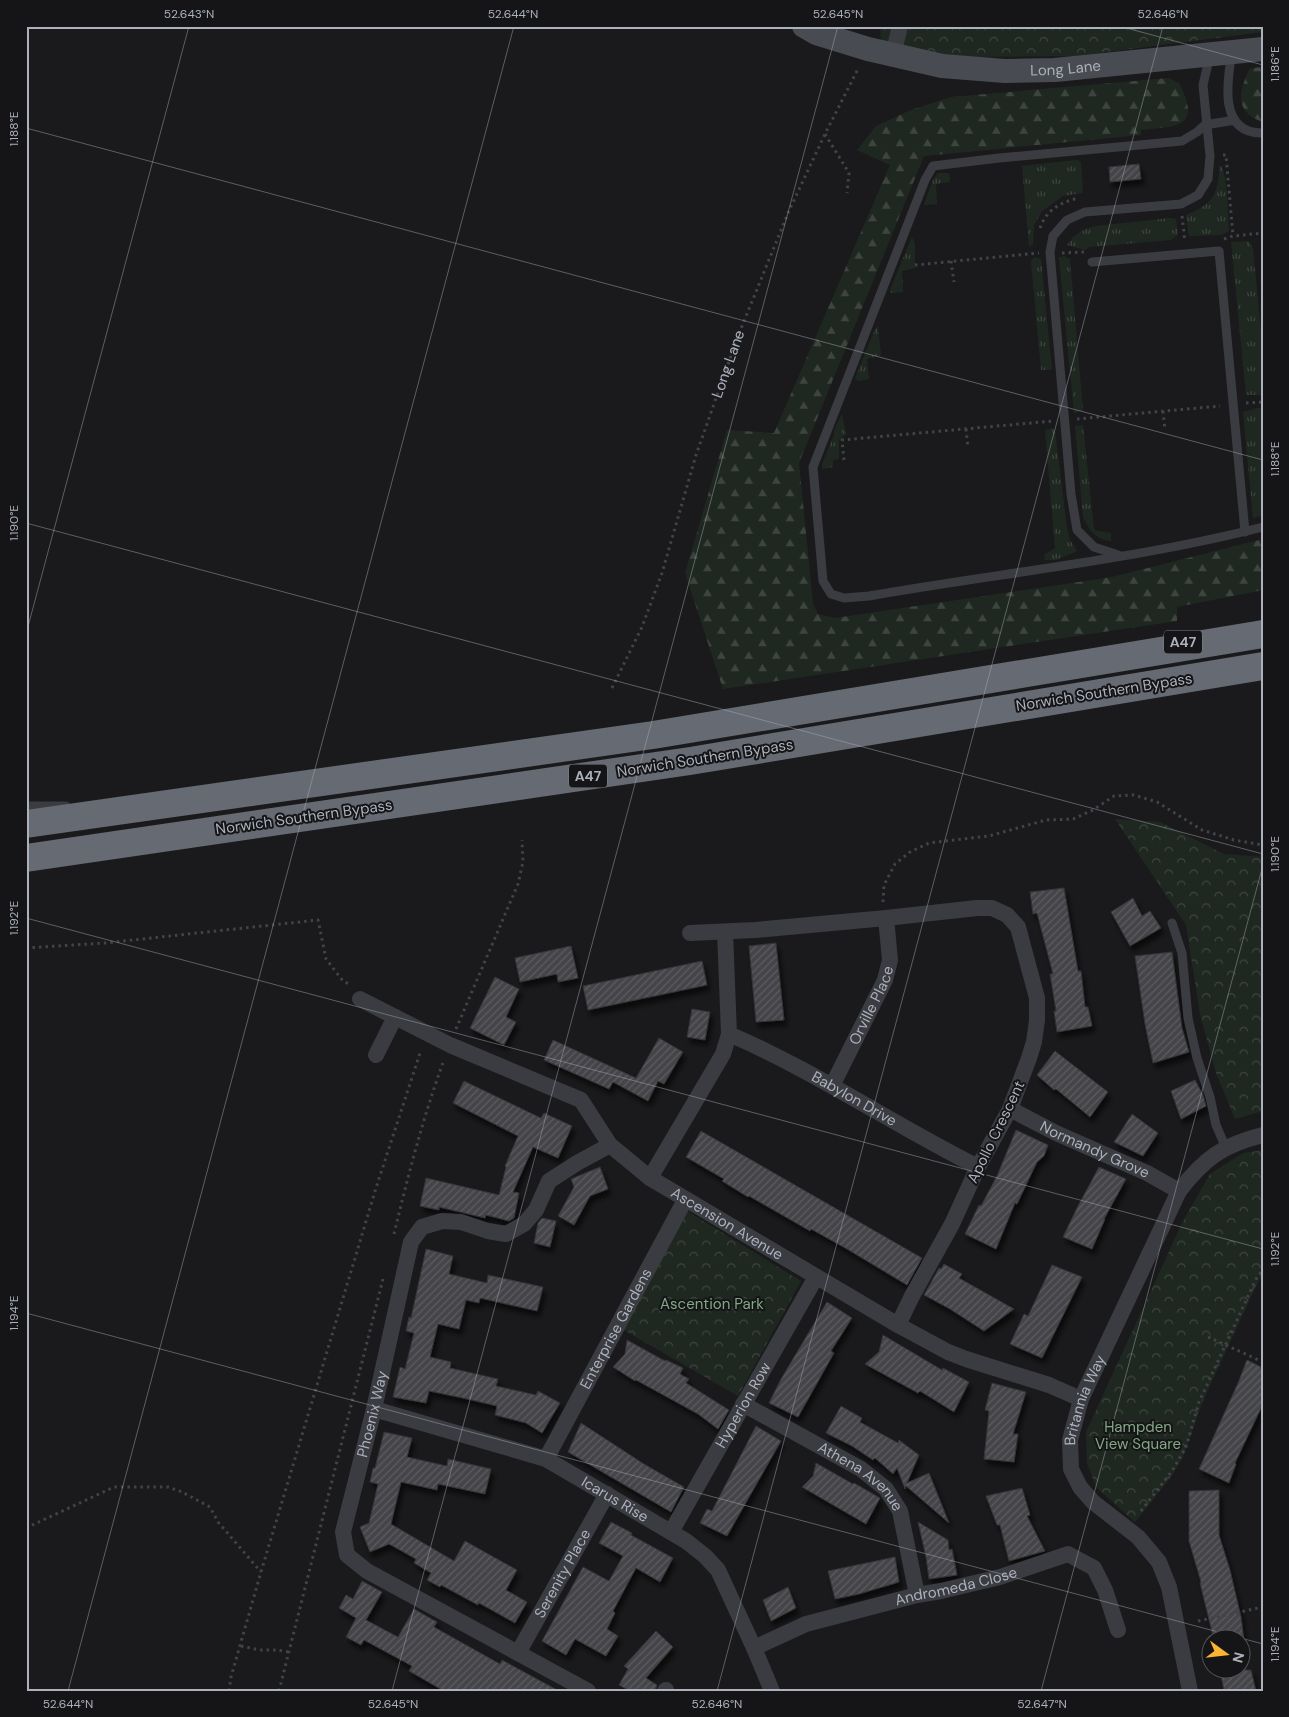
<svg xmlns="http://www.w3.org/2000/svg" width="1289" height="1717" font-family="'DM Sans',sans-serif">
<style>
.grass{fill:url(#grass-tufts)}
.forest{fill:url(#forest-firs)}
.park{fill:url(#park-crowns)}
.building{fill:url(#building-hatch);stroke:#343438;filter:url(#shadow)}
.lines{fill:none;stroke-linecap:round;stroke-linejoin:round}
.path{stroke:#404348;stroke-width:3;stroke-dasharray:2.5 4;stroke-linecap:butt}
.lane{stroke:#3a3c41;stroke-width:9}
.street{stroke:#3a3c41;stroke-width:16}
.secondary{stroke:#484b51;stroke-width:24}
.highway{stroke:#666a73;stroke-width:28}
.ticks{fill:none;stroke:#acb1bc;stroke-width:1;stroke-opacity:0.45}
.labels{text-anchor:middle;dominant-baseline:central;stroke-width:4;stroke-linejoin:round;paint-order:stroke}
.shield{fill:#151517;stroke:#7f828a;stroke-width:1}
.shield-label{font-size:14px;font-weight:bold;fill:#acb1bc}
.street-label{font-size:15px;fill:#acb1bc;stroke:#151517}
.park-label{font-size:15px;fill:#82a884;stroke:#151517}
.neatline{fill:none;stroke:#acb1bc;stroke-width:2}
.ticks-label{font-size:12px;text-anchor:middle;fill:#acb1bc}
</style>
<defs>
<pattern id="grass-tufts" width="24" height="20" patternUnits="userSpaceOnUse" patternTransform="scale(1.25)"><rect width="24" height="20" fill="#1f2820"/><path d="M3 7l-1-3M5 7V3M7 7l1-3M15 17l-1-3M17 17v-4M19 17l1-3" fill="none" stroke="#3d453e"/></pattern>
<pattern id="forest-firs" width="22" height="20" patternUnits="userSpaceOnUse" patternTransform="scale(1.25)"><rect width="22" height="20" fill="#1f2820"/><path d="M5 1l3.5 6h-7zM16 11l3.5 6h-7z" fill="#3d453e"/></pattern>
<pattern id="park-crowns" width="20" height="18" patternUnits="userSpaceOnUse" patternTransform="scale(1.25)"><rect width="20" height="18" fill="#1f2820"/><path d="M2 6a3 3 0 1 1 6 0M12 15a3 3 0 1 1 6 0" fill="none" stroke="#3d453e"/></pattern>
<pattern id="building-hatch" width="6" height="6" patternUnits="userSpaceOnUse" patternTransform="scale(1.25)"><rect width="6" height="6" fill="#444549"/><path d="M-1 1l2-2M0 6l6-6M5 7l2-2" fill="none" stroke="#5c5d61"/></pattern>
<filter id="shadow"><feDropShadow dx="3" dy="5.5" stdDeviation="2.5" flood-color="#0009"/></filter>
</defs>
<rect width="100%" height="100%" fill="#1a1a1c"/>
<!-- grass -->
<path class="grass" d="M1076 160 1081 162 1083 193 1063 196 1042 211 1034 225 1033 245 1029 246 1022 166Z
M1220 165C1228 173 1228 217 1229 231L1222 235 1189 236 1186 215C1215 203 1217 195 1220 165Z
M938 173H949L950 182 936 184 937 204 924 205 933 180Z
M1171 218 1176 219 1178 235 1171 240 1089 247 1085 250 1067 245C1074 234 1083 229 1096 226Z
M912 237 915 244V268L902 271 903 292 891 293 890 290Z
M1249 241 1253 249 1263 353V395H1246L1231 242Z
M1064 256 1070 259 1083 411 1074 413 1059 258Z
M1034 257 1041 259 1052 370H1041L1031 262Z
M878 326 881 355 867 359 869 379 859 381 855 379 875 329Z
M1258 408 1263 409V515L1253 518 1243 412Z
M842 414 846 434 839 440V459L833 460V467L822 469V464L834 435V430Z
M1083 425 1094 530 1111 533V541C1095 539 1090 531 1083 517L1075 426Z
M1053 428 1055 431 1067 528 1070 540 1077 551 1056 560H1045L1044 555 1055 548 1045 430Z"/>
<!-- forest -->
<path class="forest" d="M1263 67V122C1233 112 1239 91 1250 68Z
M1169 78 1179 83C1202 128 1178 126 1141 130V135L924 156 799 463 813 604 818 614 835 618 1112 577 1263 539V590L1177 607V621L723 689 685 573 727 430 774 433 890 165 857 150 876 126 911 110 951 97Z"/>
<!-- park -->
<path class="park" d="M880 26H1263V32L1075 56 953 57 881 41Z
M1115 819 1160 822 1224 854 1263 857V1111L1235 1119 1216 1073 1200 1014 1186 925Z
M1263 1150V1276L1258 1282 1202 1403 1183 1457 1171 1477 1135 1522 1096 1487 1087 1463 1086 1432 1183 1221 1210 1174 1243 1153Z
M687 1211 801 1281 738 1396 622 1329Z"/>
<!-- building -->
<path class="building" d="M1139 164 1141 179 1110 182 1109 167Z
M1064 888 1078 971H1081L1085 1007H1088L1092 1026 1057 1032 1054 1011H1056L1050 974H1053L1037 913 1033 914 1030 892Z
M1133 898 1142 916 1150 911 1161 928 1130 946 1111 912Z
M776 943 784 1020 756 1022 749 946Z
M571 946 578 978 558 982 557 974 520 982 515 958Z
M1172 952 1182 1028 1189 1052 1153 1063 1145 1024 1135 956Z
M702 961 707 985 588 1010 583 986Z
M495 977 519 989 506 1017 516 1022 504 1045 470 1028Z
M692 1009 710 1012 705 1040 687 1037Z
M659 1038 683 1052 664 1084 658 1081 648 1101 613 1082 609 1089 544 1060 553 1040 636 1078Z
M1055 1051 1108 1092 1090 1117 1056 1089 1054 1090 1037 1075Z
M1195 1080 1203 1095 1206 1106 1181 1119 1171 1091Z
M464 1081 541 1118 544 1113 572 1126 558 1158 533 1147 513 1192 519 1193 514 1218 509 1221 486 1215 485 1218 439 1207V1210L420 1206 426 1178 499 1195 506 1167 505 1166 518 1136 453 1103Z
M1132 1114 1158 1133 1143 1156 1114 1142Z
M1016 1130 1048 1145 1044 1156 1037 1162 1017 1204 1015 1203 996 1249 965 1234 979 1205 981 1206 997 1176Z
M701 1131 922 1258 907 1285 847 1249 811 1229 810 1231 749 1196 748 1197 722 1181 724 1179 686 1157Z
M600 1167 608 1189 590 1196 574 1225 558 1216 574 1187 571 1179Z
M1099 1167 1126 1179 1104 1219H1105L1092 1249 1063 1237 1078 1206Z
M542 1218 556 1221 550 1247 534 1243 538 1223Z
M426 1249 453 1256 449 1274 487 1283 488 1275 543 1287 537 1311 480 1298 479 1303 466 1300 459 1329 438 1324 430 1357 451 1362 450 1368 498 1379 496 1386 536 1395 538 1391 560 1403 542 1433 526 1423 495 1415 497 1406 463 1398 429 1391 426 1403 393 1397 400 1367 405 1369 414 1333 406 1331 409 1317 411 1318Z
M944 1264 962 1274 959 1278 1014 1309 984 1331 950 1309 924 1295 939 1268 941 1269Z
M1052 1265 1082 1277 1042 1358 1010 1344 1024 1314 1028 1316Z
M827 1302 852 1318 831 1351 834 1353 798 1417 769 1403 781 1379Z
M883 1335 942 1370 943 1368 969 1382 954 1412 920 1391 918 1393 865 1364 879 1352Z
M627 1340 665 1361 666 1360 683 1368 680 1374 689 1379 686 1383 729 1410 718 1429 698 1414 636 1380 635 1381 613 1367 625 1354Z
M1247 1360 1263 1368V1404L1235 1463 1236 1464 1229 1483 1199 1469 1238 1383Z
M992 1383 1026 1392 1013 1434H1018L1014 1462 984 1459 989 1411 985 1410Z
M841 1406 862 1418 860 1422 898 1443 899 1440 919 1455 907 1483 929 1473 949 1523 906 1486 905 1489 897 1468 893 1474 875 1458 873 1460 852 1446 826 1433Z
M581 1423 644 1464 684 1487 671 1512 568 1452Z
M756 1426 781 1441 727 1536 700 1523 707 1509 712 1511Z
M384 1432 412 1438 407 1457 447 1466 448 1459 491 1469 485 1494 438 1484 437 1490 401 1482 391 1524 454 1561 465 1541 517 1570 506 1590 527 1602 515 1623 479 1603 478 1605 441 1585 440 1587 427 1580 431 1573 414 1563 416 1559 389 1544 370 1552 360 1527 369 1523 378 1484 370 1482 373 1468H375Z
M816 1463 853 1484 854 1483 880 1498 866 1524 802 1487 813 1476Z
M1022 1488 1030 1515 1027 1516 1045 1551 1009 1561 1000 1525H997L986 1496Z
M1219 1490V1535L1230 1570 1241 1617 1244 1640H1214L1200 1583 1201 1582 1189 1541V1491Z
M611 1522 632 1533 631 1535 673 1558 660 1582 636 1568 613 1611 615 1613 607 1629 618 1636 606 1656 575 1639 566 1655 542 1641 583 1567 609 1581 623 1556 599 1543Z
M918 1522 948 1540 949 1550 952 1549 957 1575 929 1579 926 1557Z
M895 1557 899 1582 859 1594 835 1599 828 1571Z
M362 1581 382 1592 366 1620 398 1637 414 1609 437 1622 434 1627 500 1664 502 1660 559 1691H444L409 1671 412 1666 364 1640 361 1645 346 1637 356 1618 339 1608 346 1595 353 1599Z
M788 1587 796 1608 771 1621 763 1600Z
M656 1631 673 1647 646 1678 657 1685 655 1691H630L619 1685 628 1669 624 1666Z
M1220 1670H1251L1256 1691H1224Z"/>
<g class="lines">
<!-- path -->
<g class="path">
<path d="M825 134 849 173 847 193"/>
<path d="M1223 155H1226L1233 236"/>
<path d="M1182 216 1185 242"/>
<path d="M1040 228C1047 209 1060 203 1078 198"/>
<path d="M1224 239 1233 236 1263 233"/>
<path d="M1062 253 1084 252"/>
<path d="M951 261 954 282"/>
<path d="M915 265 1039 253"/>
<path d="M1246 403 1263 402"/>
<path d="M1163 411 1165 430"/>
<path d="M1077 419 1220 406"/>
<path d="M966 429 968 448"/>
<path d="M844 460 842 440 1053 421"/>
<path id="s1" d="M612 688 642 627 662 573 696 455 738 336 788 213 825 134 859 67"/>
<path d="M883 902 884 885 895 864 910 852 929 843 989 836 1046 820 1073 819 1093 810 1114 796 1134 795 1157 802 1202 830 1234 840 1263 845"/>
<path d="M26 948 105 943 318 920 326 959 343 981 351 985"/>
<path d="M456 1029 518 884 523 862 522 840"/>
<path d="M394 1234C408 1176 423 1117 444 1060"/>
<path d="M1208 1337 1263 1362"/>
<path d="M1141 1511 1172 1471 1186 1447 1199 1402 1256 1279 1263 1270"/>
<path d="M26 1528 114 1487H168L182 1492 210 1507 218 1522 261 1572"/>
<path d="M1198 1621 1263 1607"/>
<path d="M241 1646 260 1650H277L289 1652"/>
<path d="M229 1691 231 1677 261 1572 376 1188 421 1050"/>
<path d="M279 1691 383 1279"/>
</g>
<!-- lane -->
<path class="lane" d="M1232 52C1227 81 1218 134 1263 133
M1235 120 1205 125 1197 132 1182 141 999 158 933 166 925 180 813 467 823 581 831 594 844 598 869 596C1000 573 1133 560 1263 527
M1092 262 1219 251 1245 532
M1118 555 1094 547 1077 530 1071 494 1050 252 1053 236 1067 220 1085 212 1181 204 1198 195 1208 179 1210 156 1203 85 1210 55
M26 806H66
M1172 923 1182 953 1188 1018 1197 1058 1210 1097 1216 1125 1226 1148"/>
<!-- street -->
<g class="street">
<path d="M893 55 900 26"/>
<path d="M690 933 755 930 886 918 977 908H992L1007 915 1018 927 1037 998V1020L1034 1042 1029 1058 1010 1109 978 1167 952 1224 912 1296 898 1325"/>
<path id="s2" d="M360 999 450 1045 581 1100 610 1145 650 1178 898 1325 948 1352 966 1359 1049 1385 1081 1399"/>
<path id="s3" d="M729 1034C815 1071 894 1125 978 1167"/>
<path d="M376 1055 395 1017"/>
<path id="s4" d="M832 1086 885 980 890 960 886 918"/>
<path id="s5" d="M1010 1109 1056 1133 1147 1173 1179 1191"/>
<path d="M650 1178 723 1054 729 1034 725 932"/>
<path id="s6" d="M743 1404 861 1469 886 1489 900 1511 917 1595"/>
<path id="s7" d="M374 1409 546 1459 686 1541 705 1556 718 1570 754 1648 772 1691"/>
<path id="s8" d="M546 1459 685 1200"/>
<path id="s9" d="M671 1532 816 1277"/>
<path id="s10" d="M754 1648 806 1624 917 1595 941 1591 1000 1577 1068 1554 1094 1568 1105 1590 1118 1630"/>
<path id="s11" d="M518 1653 607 1494"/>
<path id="s12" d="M588 1691 367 1571 347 1555 343 1532 374 1409 411 1242 422 1227 442 1221 461 1222 488 1231 506 1234 524 1224 536 1210 549 1181 577 1163 610 1145"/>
<path d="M665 1691 666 1690"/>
<path id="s13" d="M1190 1691 1169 1587 1159 1562 1138 1537 1093 1502 1080 1487 1071 1469 1070 1440 1081 1399 1179 1191C1204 1159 1222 1145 1263 1135"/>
</g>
<!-- secondary -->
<path class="secondary" id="s14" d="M804 26 816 33 868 49 942 66 1005 71 1055 70 1263 49"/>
<!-- highway -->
<path class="highway" d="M26 824 653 735 1263 634
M26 858 690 761 1263 666"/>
</g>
<!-- ticks -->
<path class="ticks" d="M1119 26 1263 65M26 128 1263 460M26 523 1263 854M26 634 189 26M26 918 1263 1249M26 1313 1263 1644M68 1691 514 26M392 1691 838 26M717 1691 1163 26M1041 1691 1263 865"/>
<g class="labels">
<!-- shield labels -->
<g class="shield">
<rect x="1164" y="630.5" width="38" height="23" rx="4"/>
<rect x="569" y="764.5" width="38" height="23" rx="4"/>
</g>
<g class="shield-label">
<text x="1183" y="642">A47</text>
<text x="588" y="776">A47</text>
</g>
<!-- street labels -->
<g class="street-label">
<text stroke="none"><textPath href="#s14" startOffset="268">Long Lane</textPath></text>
<text stroke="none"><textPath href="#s1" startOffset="345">Long Lane</textPath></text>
<text transform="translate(1104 692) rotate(-9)">Norwich Southern Bypass</text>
<text transform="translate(705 758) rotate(-9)">Norwich Southern Bypass</text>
<text transform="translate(304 817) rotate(-8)">Norwich Southern Bypass</text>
<text stroke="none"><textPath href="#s4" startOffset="90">Orville Place</textPath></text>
<text stroke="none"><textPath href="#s3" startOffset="141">Babylon Drive</textPath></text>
<text transform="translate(996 1132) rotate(-64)">Apollo Crescent</text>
<text stroke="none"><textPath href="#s5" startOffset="94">Normandy Grove</textPath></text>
<text stroke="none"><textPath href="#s2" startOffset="438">Ascension Avenue</textPath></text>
<text stroke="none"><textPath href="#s8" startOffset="148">Enterprise Gardens</textPath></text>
<text stroke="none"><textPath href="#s13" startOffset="334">Britannia Way</textPath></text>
<text stroke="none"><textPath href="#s9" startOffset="146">Hyperion Row</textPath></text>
<text stroke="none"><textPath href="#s12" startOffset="422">Phoenix Way</textPath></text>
<text stroke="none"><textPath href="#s6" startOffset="139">Athena Avenue</textPath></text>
<text stroke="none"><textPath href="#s7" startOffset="259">Icarus Rise</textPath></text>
<text stroke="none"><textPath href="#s11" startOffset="91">Serenity Place</textPath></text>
<text stroke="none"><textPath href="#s10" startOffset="212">Andromeda Close</textPath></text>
</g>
<!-- park labels -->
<g class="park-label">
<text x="712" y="1304">Ascention Park</text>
<text x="1138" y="1427">Hampden<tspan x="1138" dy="17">View Square</tspan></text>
</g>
</g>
<!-- border -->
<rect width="1289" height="1717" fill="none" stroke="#151517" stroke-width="55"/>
<!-- north arrow -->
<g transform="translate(1226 1654) rotate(105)"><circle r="24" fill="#151517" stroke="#515359"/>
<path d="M0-4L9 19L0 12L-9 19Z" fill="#fab533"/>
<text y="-8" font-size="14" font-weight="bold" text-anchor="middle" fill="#acb1bc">N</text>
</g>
<rect x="28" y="28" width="1234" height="1662" class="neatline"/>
<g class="ticks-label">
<text x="189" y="18">52.643°N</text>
<text x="513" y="18">52.644°N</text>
<text x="838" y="18">52.645°N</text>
<text x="1163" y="18">52.646°N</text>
<text transform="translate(1275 64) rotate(-90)" y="4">1.186°E</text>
<text transform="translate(14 129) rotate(-90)" y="4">1.188°E</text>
<text transform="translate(1275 459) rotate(-90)" y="4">1.188°E</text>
<text transform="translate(14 523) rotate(-90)" y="4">1.190°E</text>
<text transform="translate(1275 854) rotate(-90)" y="4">1.190°E</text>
<text transform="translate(14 918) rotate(-90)" y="4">1.192°E</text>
<text transform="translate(1275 1249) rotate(-90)" y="4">1.192°E</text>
<text transform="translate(14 1313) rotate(-90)" y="4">1.194°E</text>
<text transform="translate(1275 1644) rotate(-90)" y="4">1.194°E</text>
<text x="68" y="1708">52.644°N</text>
<text x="393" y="1708">52.645°N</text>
<text x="717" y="1708">52.646°N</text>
<text x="1042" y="1708">52.647°N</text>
</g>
</svg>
